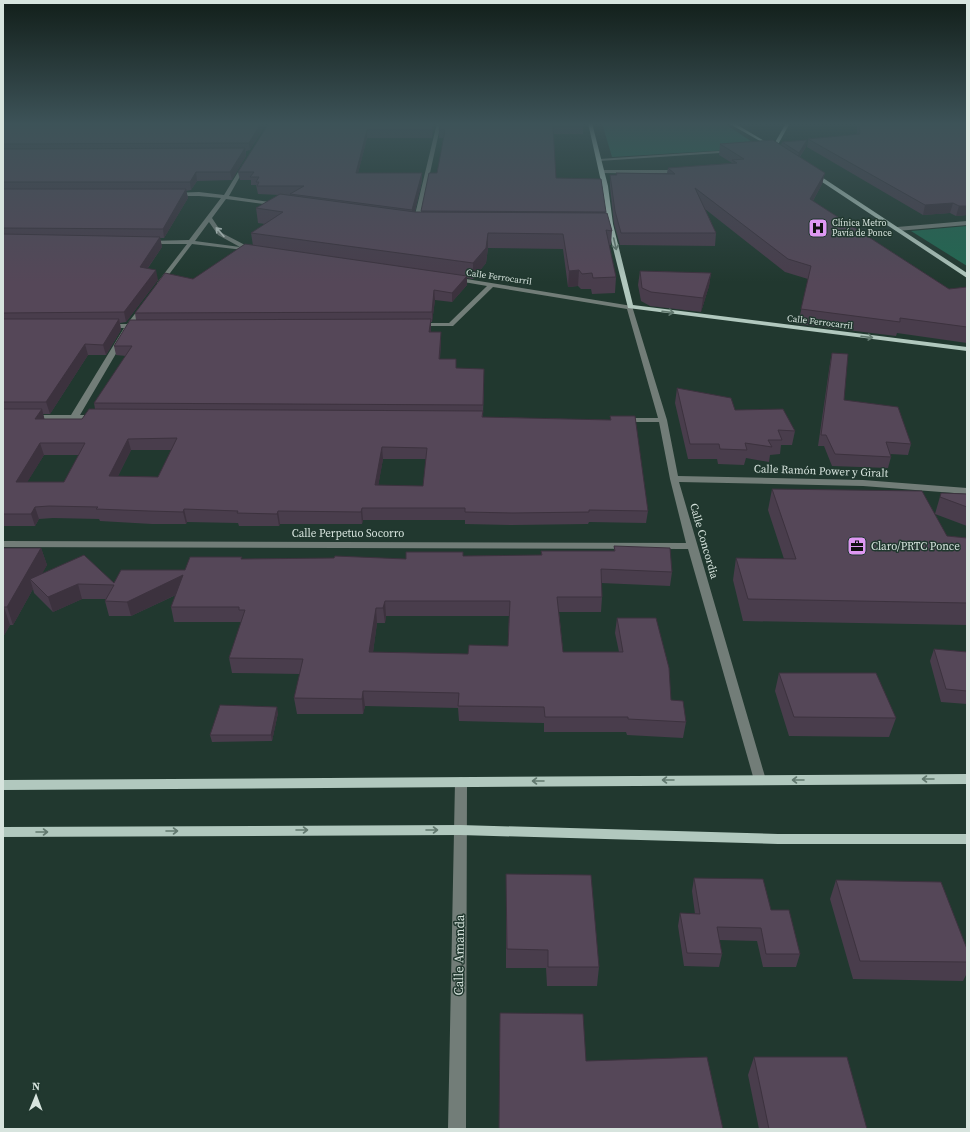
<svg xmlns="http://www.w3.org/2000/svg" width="970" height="1132" font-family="'Source Serif 4',serif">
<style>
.green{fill:#216851}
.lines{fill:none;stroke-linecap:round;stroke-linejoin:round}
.minor{fill:#727d78;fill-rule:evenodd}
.major{fill:#b1c8be;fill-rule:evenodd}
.wall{fill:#493d4c;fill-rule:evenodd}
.shaded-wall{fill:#3c323e}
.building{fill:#554758;stroke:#3c323e;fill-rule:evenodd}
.oneway{stroke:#c3cfca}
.oneway2{stroke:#62796f}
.labels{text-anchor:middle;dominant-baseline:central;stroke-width:3;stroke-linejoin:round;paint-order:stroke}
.far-poi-label{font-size:9px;fill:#d7e4de;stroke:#21382f;text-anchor:start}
.far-street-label{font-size:9px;fill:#d7e4de;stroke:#21382f}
.street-label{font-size:11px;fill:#d7e4de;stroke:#21382f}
.poi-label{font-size:11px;fill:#d7e4de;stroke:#21382f;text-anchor:start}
.near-street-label{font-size:13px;fill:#d7e4de;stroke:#21382f}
</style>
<rect width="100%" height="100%" fill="#21382f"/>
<!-- green -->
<path class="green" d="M602 123H724L761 148 612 157Z
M967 226V266L911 231Z"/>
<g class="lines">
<!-- minor -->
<path class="minor" d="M437 123H441L419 223 416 225 413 223Z
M733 150 735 152 599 161 597 160 599 159Z
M245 163 247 164 229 196 283 204 280 206 226 199 212 218 222 233 245 245 244 247 252 249V251L192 244 161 285H157V283L187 244H149L146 242 147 241 189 240 221 198 199 196H173L170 194 171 193 199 192 224 195 243 164ZM209 222 218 235 240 247 195 241Z
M602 170H680L683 172 680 174 600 173Z
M967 221V225L897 231 894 229 897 227Z
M454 277 632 306 667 420 678 476 863 480 967 488V494L863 486 679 482 766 780 764 783 760 785 756 783 754 780 688 549 3 547V541L686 543 670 479 659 422H623L619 420 623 418H658L627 309 493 287 453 326H417L416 325 419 323H449L487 286 452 280 451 279Z
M141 306 146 307 134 324 142 326 139 328H131L80 415H97L101 417 100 419H3V415H71L124 328H107L104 326 107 324H127Z
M461 777 466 779 467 782 466 1129H448L455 782 456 779Z"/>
<!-- major -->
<path class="major" d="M588 123H592L608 186 613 224 633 305 967 347V351L628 308 607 224 602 186Z
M728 123H734L773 146 786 123H790L776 148 774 149Z
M810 172H814L967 273V278L810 174Z
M967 774V784L3 790V780Z
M460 825 778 834H967V844H778L460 835 3 837V827Z"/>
</g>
<!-- wall -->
<path class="wall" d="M3 123H267L250 150 246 151V156L232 180 197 181 191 190 186 191 188 198 164 238H160L162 247 148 268 158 280 126 322 120 323 121 330 106 355H88L50 414H43L44 419H82L95 409 94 403 126 356 116 355 114 346 136 320 135 313 193 279 253 246 251 233 265 224 258 223 256 208 280 195 258 194 256 185H251V180H240L238 172 269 123H435L432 138H367L358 173H422V181L415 212H421V211L437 173 444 138H439V130L441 123 583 126V134H553L556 178 606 213 612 231 611 245H609L616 277 615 293 592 294 591 289H581L578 286 568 287 563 249 488 248 486 263 473 279 467 278V285L452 302 435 300 432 322H431V332H441V341L440 359 456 368 484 378 483 417 610 420V416L648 511 646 523 589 522 588 524 513 525 465 524V520H363L362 524H280L279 526H239L238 523 187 522 186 524H152L100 521 99 519 53 518 39 519 35 526H3ZM131 450H172L158 477 118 476ZM44 455H79L64 482H27ZM383 459H426L423 486H378Z
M857 123H967V215L956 216 950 213 923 215 807 147 808 139 857 135Z
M807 140 806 147 800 157 825 173 822 184 813 201 949 289 967 287V343L897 333 896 336 798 324 808 279 785 272 705 209 716 233 715 246 620 245 614 224 610 187V175H616V173H667L668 168 732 163 719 155 720 144 781 145 782 142Z
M640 271 711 273 709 286 701 312 650 306 641 301 638 285Z
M832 353 844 400 911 444 908 455 890 454 891 457 888 468 832 466 824 446H818L830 363Z
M677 388 735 410 795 431 792 445H781L780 454 770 455 769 462 746 458 744 465 718 464 717 459H688L675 403Z
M772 489 947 536 967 538V625L743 621 733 580 736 558 784 559 768 510Z
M941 493 967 494V526L935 514Z
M614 546 672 572 670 586 601 583 602 597 601 612H559L563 652H619L615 633 617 618 686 722 683 738 627 735 626 732H544V723L459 721 458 708 365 706 363 714H297L294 698 300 674 232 673 229 658 241 623V622H174L171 607 176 595 131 616H109L105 601 106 599H82L53 612 34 593 33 589 13 625H10L3 637V548H41L47 565 42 573 114 583 243 559H406L463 556 541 555V551H614ZM386 616H509L508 646 468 654 373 652 377 623H385Z
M934 649 967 652V704L941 702 930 661Z
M779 673 896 718 889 737 789 736 775 691Z
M278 713 272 741 212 742 210 735Z
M506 874 599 967 597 986H547L546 968H506Z
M694 878 771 910 800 954 796 967H763L757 941 719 940 722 954 719 967 684 966 678 926 680 913 695 914 692 891Z
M836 880 967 949V973L963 981 853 979 830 899Z
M754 1057 867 1129H759L748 1075Z"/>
<!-- shaded-wall -->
<path class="shaded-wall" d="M261 123H267L250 150 249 143Z
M433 123H435L432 138V130Z
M367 130V138L356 181V173Z
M807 140 806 147 797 160 799 153Z
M245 148 246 156 232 180 230 172Z
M196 172 197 181 191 190 190 182Z
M422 173V181L413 219 412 210Z
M825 173 822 184 807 211 810 199Z
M186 189 188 198 164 238 163 229Z
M953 203 950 213 923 215 925 205Z
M959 206H967V215L956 216Z
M488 233V248L486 263 473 279V263Z
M160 237 162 247 142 276 140 267Z
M156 270 158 280 126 322 124 312Z
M579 270 578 286 568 287 569 271Z
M711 273 709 286 701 312 703 298Z
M467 276V285L452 302V293Z
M434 290 435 300 432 322V312Z
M119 319 121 330 106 355 103 345Z
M431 319V329L430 341 429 332Z
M441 332V341L439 369V359Z
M85 344 88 355 50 414 46 402Z
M42 409 45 421 35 419Z
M128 439 131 450 112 488 109 476Z
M40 443 44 455 20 494 16 482Z
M382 447 383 459 376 498 375 485Z
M35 507 39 519 35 526 31 514Z
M362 508 363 520 362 524 361 512Z
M184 509 187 522 186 524 183 512Z
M278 511 280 524 279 526 277 514Z
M41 548 47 565 36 585 30 579 33 589 13 625 7 607Z
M183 575 186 590 131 616 127 602Z
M78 584 82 599 53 612 48 597Z
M385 601 386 616 385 623 383 608Z
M4 607 10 625 3 637V608Z
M376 608 377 623 371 667 369 652Z
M363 691 365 706 363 714 362 699Z
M277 707 278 713 272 741 271 735Z"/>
<!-- building -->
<path class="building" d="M3 123H261L249 143 3 144Z
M269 123H433L432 130H367L356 173H422L412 210 290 194 304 186H257L259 182H256L259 177H250L254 172H238Z
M441 123H583V126H553L556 178 601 179 606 212 421 211 429 173H437L445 130H439Z
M859 123H967V206H959L953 203 925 205 808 139 860 134Z
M773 140 825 173 810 199 949 289 967 287V327L900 318V322L801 309 811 266 788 259 695 188 716 233H621L615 211 610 175H617L616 173 675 174 668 168 737 163 732 160 744 159 720 144Z
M807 140 799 153 782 142Z
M245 148 230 172H196L190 182H3V149Z
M3 189H186L163 229 3 228Z
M280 194 415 212 607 213 612 231 606 230 616 277 593 278 592 273 582 274 579 270 569 271 563 234 488 233 486 248 473 263 251 233 283 212 256 208Z
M3 234 160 237 140 267 156 270 124 312 3 313Z
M245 244 467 276 452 293 434 290 432 312 135 313 165 273 193 279Z
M640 271 711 273 703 298 651 292 642 288Z
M3 319H119L103 345 85 344 46 402H3Z
M431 319 429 332H441L439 359H456V368L484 369 483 405 94 403 132 346H114L130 320Z
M832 353 848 354 844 400 898 407 911 444 886 442 891 457 835 454 826 435H821Z
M677 388 731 398 735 410 783 409 795 431 778 430 782 440H768L772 447 745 443 747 450 720 449 719 444H690Z
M3 409H42L35 419H82L89 409 483 411 482 417 611 420 610 416H635L648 511 589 510V512L513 513 465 512V508H362L361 512 278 511 277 514 237 513 238 511 184 509 183 512 149 511 96 509 98 507 49 506 35 507 31 514H3ZM177 438 158 477 109 476 128 439ZM40 443H85L64 482H16ZM382 447 427 448 423 486 375 485Z
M772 489 922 491 947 536 967 538V603L748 599 736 558 796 559Z
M941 493 967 494V507L940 497Z
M614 546 670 548 672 572 601 569 602 597H557L563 652H623L617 618H656L669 668 671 700 683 701 686 722 628 719V717H545L544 707 458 706 459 693 363 691 362 699 294 698 303 659 229 658 245 610H239V607H171L183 575 127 602 105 601 114 585 78 584 48 597 30 579 84 555 114 583 121 570H185L190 557H242L241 559 334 558 335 556 406 559V552H463V556L542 555 541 551H615ZM385 601H510L508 646 469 645 468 654 369 652 376 608H383Z
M3 548H41L7 607H4L3 608Z
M934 649 967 652V691L946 689Z
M779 673H876L896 718 794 717Z
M220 705 277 707 271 735H210Z
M506 874 591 875 599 967H548V950L507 949Z
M694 878 763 879 771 910H789L800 954H766L761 928 717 927 722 954 687 953 680 913 700 914Z
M836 880 941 882 967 949V962L860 961Z
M500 1013 583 1014 586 1061 707 1057 723 1129H499Z
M754 1057H847L867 1129H769Z"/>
<!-- one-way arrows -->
<defs><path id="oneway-shaft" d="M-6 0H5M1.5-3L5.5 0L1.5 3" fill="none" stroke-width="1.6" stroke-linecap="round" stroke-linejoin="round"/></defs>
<use class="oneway" href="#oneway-shaft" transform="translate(220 232) rotate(-132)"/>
<g class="oneway2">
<use href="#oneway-shaft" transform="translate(615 244) rotate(77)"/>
<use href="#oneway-shaft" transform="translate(668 312) rotate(7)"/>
<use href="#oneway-shaft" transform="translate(867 337) rotate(7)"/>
<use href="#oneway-shaft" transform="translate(928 779) rotate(180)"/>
<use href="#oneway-shaft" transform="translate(668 780) rotate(180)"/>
<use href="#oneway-shaft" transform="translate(798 780) rotate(180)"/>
<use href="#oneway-shaft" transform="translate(538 781) rotate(180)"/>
<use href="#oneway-shaft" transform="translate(302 830)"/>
<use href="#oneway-shaft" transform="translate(432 830)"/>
<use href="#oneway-shaft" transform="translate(172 831)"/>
<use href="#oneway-shaft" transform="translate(42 832)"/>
</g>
<!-- sky -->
<linearGradient id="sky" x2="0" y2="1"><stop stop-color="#121f1a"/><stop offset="0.44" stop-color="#3d5358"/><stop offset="1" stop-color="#3d5358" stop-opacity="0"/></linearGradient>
<rect width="970" height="282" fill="url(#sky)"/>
<!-- icons -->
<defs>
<g id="hospital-square" transform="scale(1)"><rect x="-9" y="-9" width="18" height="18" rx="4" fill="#de98f2" stroke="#21382f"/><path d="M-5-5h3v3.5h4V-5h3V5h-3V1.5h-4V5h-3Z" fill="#111"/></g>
<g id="office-square" transform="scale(1)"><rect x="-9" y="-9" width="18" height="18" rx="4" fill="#de98f2" stroke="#21382f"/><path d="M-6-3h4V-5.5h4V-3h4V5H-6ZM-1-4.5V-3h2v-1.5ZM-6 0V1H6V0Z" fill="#111"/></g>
</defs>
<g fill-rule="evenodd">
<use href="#hospital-square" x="818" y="228"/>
<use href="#office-square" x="857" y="546"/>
</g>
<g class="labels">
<!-- far-poi labels -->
<g class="far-poi-label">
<text x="832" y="223">Clínica Metro<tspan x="832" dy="10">Pavía de Ponce</tspan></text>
</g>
<!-- far-street labels -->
<g class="far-street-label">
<text transform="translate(499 277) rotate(8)">Calle Ferrocarril</text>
<text transform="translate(820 322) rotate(7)">Calle Ferrocarril</text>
</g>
<!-- street labels -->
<g class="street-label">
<text transform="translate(821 471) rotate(2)">Calle Ramón Power y Giralt</text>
<text x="348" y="533">Calle Perpetuo Socorro</text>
<text transform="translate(704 541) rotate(74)">Calle Concordia</text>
</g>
<!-- poi labels -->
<g class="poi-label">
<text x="871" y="546">Claro/PRTC Ponce</text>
</g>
<!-- near-street labels -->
<g class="near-street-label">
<text transform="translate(459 955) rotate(-89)">Calle Amanda</text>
</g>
</g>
<!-- border -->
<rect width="970" height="1132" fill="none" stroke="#d7e4de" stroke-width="8"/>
<!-- north arrow -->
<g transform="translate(36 1096) rotate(1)" stroke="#21382f" stroke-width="3" paint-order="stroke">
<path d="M0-3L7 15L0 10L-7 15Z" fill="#d7e4de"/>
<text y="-6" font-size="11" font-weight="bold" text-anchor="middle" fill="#d7e4de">N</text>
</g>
</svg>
